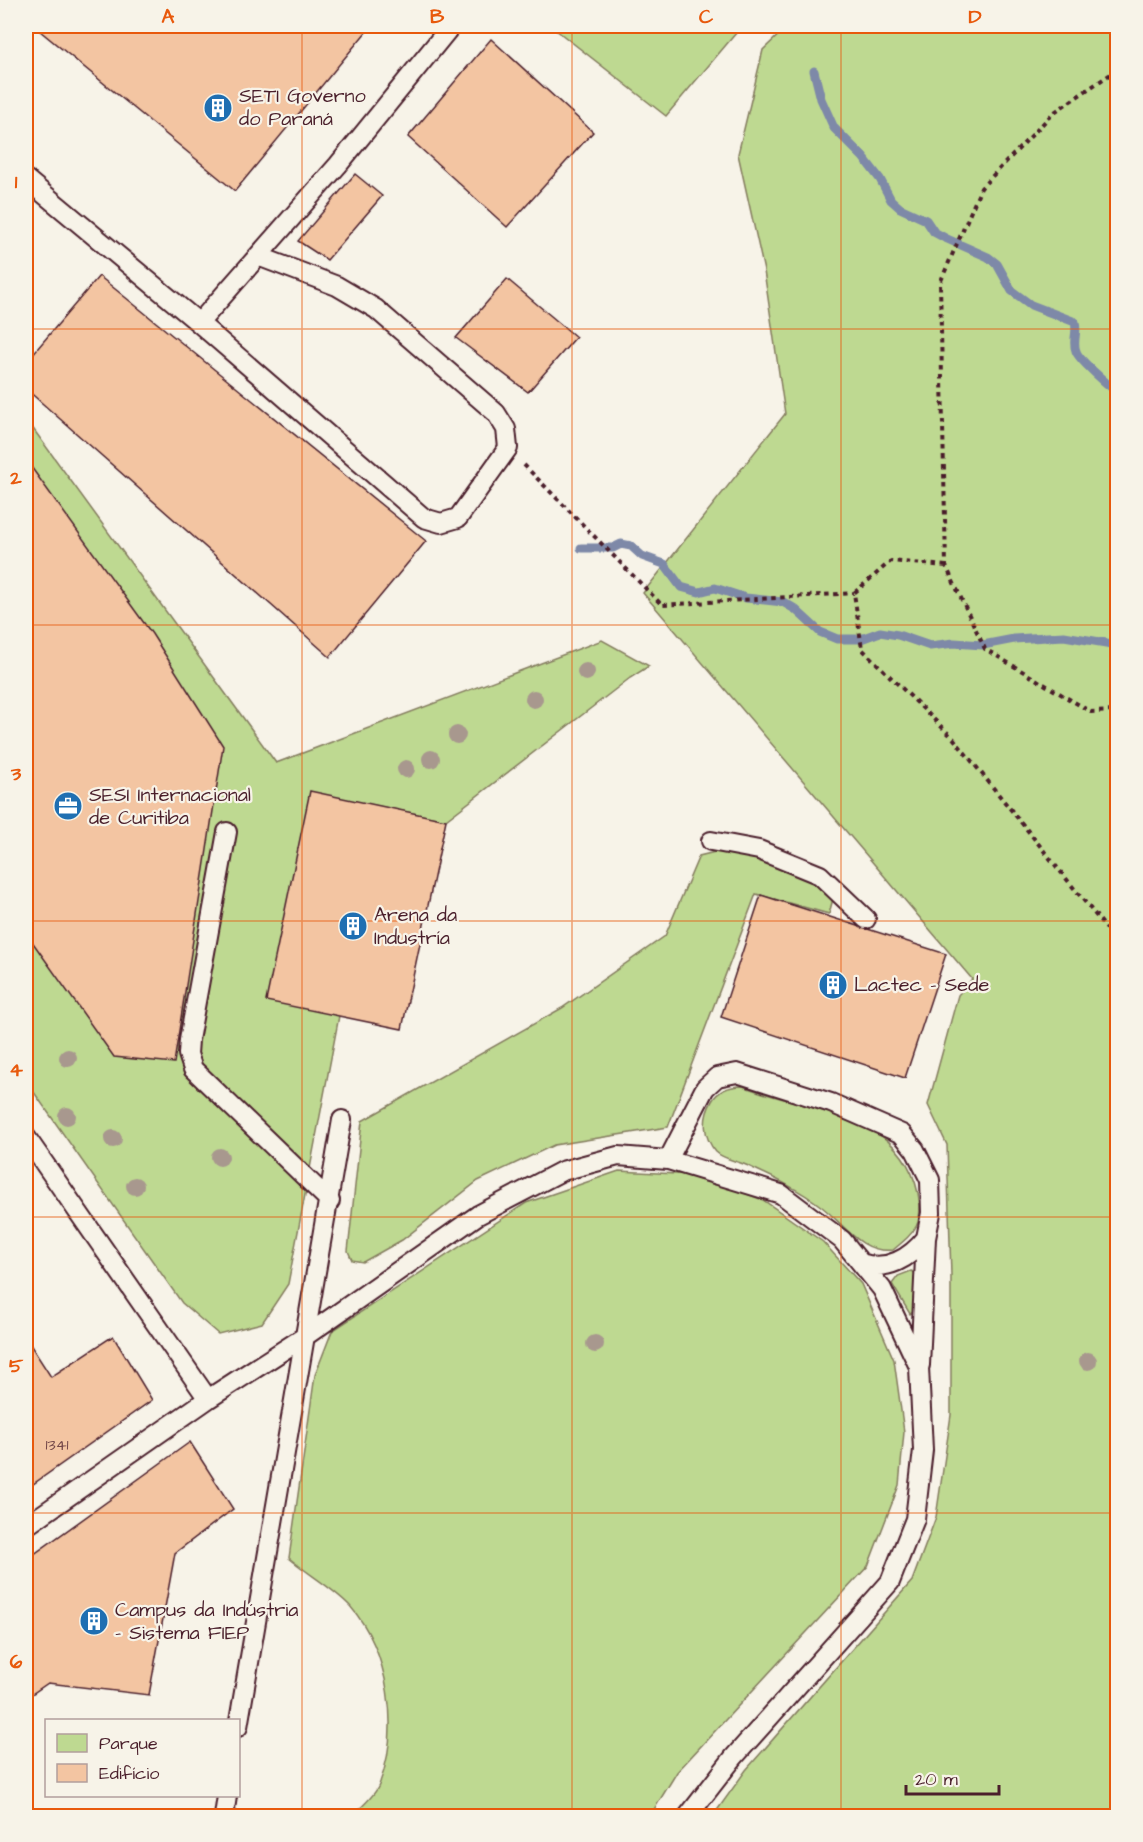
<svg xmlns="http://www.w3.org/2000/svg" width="1143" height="1842" font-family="'Architects Daughter',sans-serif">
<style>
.green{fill:#bed991;stroke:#847c5e;stroke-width:1.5}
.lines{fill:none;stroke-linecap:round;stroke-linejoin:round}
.stream{stroke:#7e89a8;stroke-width:9}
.building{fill:#f3c5a2;stroke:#4a1f2b;stroke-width:1.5}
.lane-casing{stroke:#4a1f2b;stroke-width:22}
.path{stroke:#4a1f2b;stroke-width:4;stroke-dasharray:4.5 4.5;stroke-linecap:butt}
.lane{stroke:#f7f3e8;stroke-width:18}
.tree{fill:#a8988e}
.grid{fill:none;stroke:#e8590c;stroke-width:1.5;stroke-opacity:0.55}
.labels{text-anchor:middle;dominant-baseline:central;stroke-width:4.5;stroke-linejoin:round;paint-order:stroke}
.number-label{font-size:16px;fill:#744849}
.poi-label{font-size:20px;fill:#4a1f2b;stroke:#f7f3e8;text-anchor:start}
.neatline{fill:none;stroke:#e8590c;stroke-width:2}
.grid-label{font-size:20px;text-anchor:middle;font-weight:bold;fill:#e8590c}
</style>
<rect width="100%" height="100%" fill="#f7f3e8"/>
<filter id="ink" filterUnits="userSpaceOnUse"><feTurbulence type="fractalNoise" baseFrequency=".0167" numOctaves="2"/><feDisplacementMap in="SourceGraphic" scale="12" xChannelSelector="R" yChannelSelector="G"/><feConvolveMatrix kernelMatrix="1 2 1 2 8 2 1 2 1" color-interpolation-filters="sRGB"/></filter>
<g filter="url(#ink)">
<!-- green -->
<path class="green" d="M551 26H742L666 116Z
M788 26H1117V1816H713L746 1770 912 1581 936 1517 951 1415V1275L947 1145 928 1105 958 995 972 979 643 593 785 414 764 271 738 154 763 50Z
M26 419 276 763 602 640 649 666 630 678 446 820 310 792 339 1016 288 1284 262 1323 218 1334 182 1303 26 1081Z
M723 850 813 876 835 891 829 914 756 894 668 1127 554 1145 478 1181 402 1240 363 1262 352 1260 348 1251 362 1121 562 1008 665 936 699 856Z
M743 1086C806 1112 900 1109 918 1193 924 1224 916 1231 893 1250 861 1254 844 1224 822 1207 799 1189 772 1177 746 1165 737 1161 723 1159 716 1152 703 1137 702 1118 712 1101 719 1089 730 1086 743 1086Z
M619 1171 696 1175 763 1200 823 1242 861 1284 894 1360 904 1432 899 1485 868 1566 677 1772 650 1816H352C360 1808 375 1796 379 1785 401 1730 389 1651 350 1606 333 1588 308 1574 289 1558L315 1375 332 1331 526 1203Z
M911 1271 917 1273 916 1310 910 1314 892 1284 898 1276Z"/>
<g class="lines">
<!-- stream -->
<path class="stream" d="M814 71 821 99 834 128 863 157 880 179 891 200 900 208 926 220 934 232 945 238 988 257 997 264 1012 291 1031 305 1075 322C1078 332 1072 342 1076 351 1078 359 1110 387 1118 392
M581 548H613L621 544 631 546 642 556 664 564 681 587 699 592 715 588 746 598 783 602 795 609 820 632 837 639H861L880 632 898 635 930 646 954 643 983 645 1014 639 1064 636 1118 645"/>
</g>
<!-- building -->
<path class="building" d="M34 26H371L235 191Z
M491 39 593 132 507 227 408 137Z
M355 174 382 196 327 260 298 241Z
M99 276 426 541 330 657 26 389V362Z
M507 279 576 337 528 392 456 338Z
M26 460 152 634 223 746 174 1063 114 1057 26 933Z
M310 791 446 820 402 1029 266 1001Z
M761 895 946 954 905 1078 721 1017Z
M113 1336 152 1400 26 1489V1338L51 1377Z
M190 1442 233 1509 175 1553 149 1695 48 1683 26 1698V1560Z"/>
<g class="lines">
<!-- lane casing -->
<g class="lane-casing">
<path id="lane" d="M26 179 199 323 424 518 441 523 458 518 508 448 506 429 496 413 376 309 337 286 258 256
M199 323 338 165 451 26
M227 832 189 1040 188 1054 193 1069 330 1201
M711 841 759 850 820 875 866 919
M26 1137 208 1399 307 1335 478 1215 562 1171 618 1156 668 1160 781 1194 842 1240 882 1289 919 1367 923 1450 915 1519 890 1582 734 1757 688 1816
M668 1160 705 1088 717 1077 737 1073 831 1103 902 1134 915 1150 930 1180 931 1213 926 1238 920 1365
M861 1263C887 1272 910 1258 926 1238
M26 1526 208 1399
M238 1727 342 1120
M224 1816 227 1796"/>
</g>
<!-- path -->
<path class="path" d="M1118 69 1053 113 981 188 940 283 946 566 985 649 1091 712 1118 711
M524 465 662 605 854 593
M946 566 891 561 854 593 862 649 954 739 1118 943"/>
<!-- lane -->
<use href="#lane" class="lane"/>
</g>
<!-- trees -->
<g class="tree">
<circle cx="586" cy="672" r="9"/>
<circle cx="534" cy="699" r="9"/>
<circle cx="457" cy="735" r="9"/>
<circle cx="431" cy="759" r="9"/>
<circle cx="406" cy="769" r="9"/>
<circle cx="68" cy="1058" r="9"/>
<circle cx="67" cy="1116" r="9"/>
<circle cx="113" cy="1139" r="9"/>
<circle cx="220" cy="1157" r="9"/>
<circle cx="135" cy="1186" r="9"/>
<circle cx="595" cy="1344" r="9"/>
<circle cx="1088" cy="1361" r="9"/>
</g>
</g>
<!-- grid -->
<path class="grid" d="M302 26V1816M572 26V1816M841 26V1816M26 329H1118M26 625H1118M26 921H1118M26 1217H1118M26 1513H1118"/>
<!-- icons -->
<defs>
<g id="building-disc" transform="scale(1.5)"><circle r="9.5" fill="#1f6fb2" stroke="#f7f3e8"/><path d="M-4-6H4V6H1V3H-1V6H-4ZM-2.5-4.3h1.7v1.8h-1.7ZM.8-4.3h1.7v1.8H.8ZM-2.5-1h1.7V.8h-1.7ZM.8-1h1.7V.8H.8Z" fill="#fff"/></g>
<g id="office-disc" transform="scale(1.5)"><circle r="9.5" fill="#1f6fb2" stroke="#f7f3e8"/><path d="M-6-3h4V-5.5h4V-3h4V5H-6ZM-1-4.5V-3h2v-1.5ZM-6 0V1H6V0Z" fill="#fff"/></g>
</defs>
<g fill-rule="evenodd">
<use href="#building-disc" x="218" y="108"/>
<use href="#office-disc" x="68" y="806"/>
<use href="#building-disc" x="353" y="926"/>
<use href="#building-disc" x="833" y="985"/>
<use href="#building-disc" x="94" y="1621"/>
</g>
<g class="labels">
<!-- number labels -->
<g class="number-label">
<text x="57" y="1445">1341</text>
</g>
<!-- poi labels -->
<g class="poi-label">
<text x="239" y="96">SETI Governo<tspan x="239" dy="23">do Paraná</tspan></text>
<text x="89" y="795">SESI Internacional<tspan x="89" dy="23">de Curitiba</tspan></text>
<text x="374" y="915">Arena da<tspan x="374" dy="23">Industría</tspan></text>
<text x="854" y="985">Lactec - Sede</text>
<text x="115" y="1610">Campus da Indústria<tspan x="115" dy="23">- Sistema FIEP</tspan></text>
</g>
</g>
<!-- margin -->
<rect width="1143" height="1842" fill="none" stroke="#f7f3e8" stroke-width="66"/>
<!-- legend -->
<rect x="45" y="1719" width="195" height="78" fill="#f7f3e8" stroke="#b29e9c" stroke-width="1.5"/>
<rect x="57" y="1734" width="30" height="18" fill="#bed991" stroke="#b29e9c" stroke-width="1.5"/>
<text x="99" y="1749" font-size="18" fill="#4a1f2b">Parque</text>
<rect x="57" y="1764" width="30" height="18" fill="#f3c5a2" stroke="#b29e9c" stroke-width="1.5"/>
<text x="99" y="1779" font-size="18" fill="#4a1f2b">Edifício</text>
<!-- scale -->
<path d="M906 1785v9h93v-9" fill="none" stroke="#4a1f2b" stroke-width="3"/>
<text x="915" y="1785" font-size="18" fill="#4a1f2b" stroke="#f7f3e8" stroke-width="4.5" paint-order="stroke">20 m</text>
<rect x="33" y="33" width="1077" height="1776" class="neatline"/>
<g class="grid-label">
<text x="168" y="23">A</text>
<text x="437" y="23">B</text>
<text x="706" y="23">C</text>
<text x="975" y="23">D</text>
<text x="16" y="188">1</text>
<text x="16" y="484">2</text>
<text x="16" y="780">3</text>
<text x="16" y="1076">4</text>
<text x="16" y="1372">5</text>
<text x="16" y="1668">6</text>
</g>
</svg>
